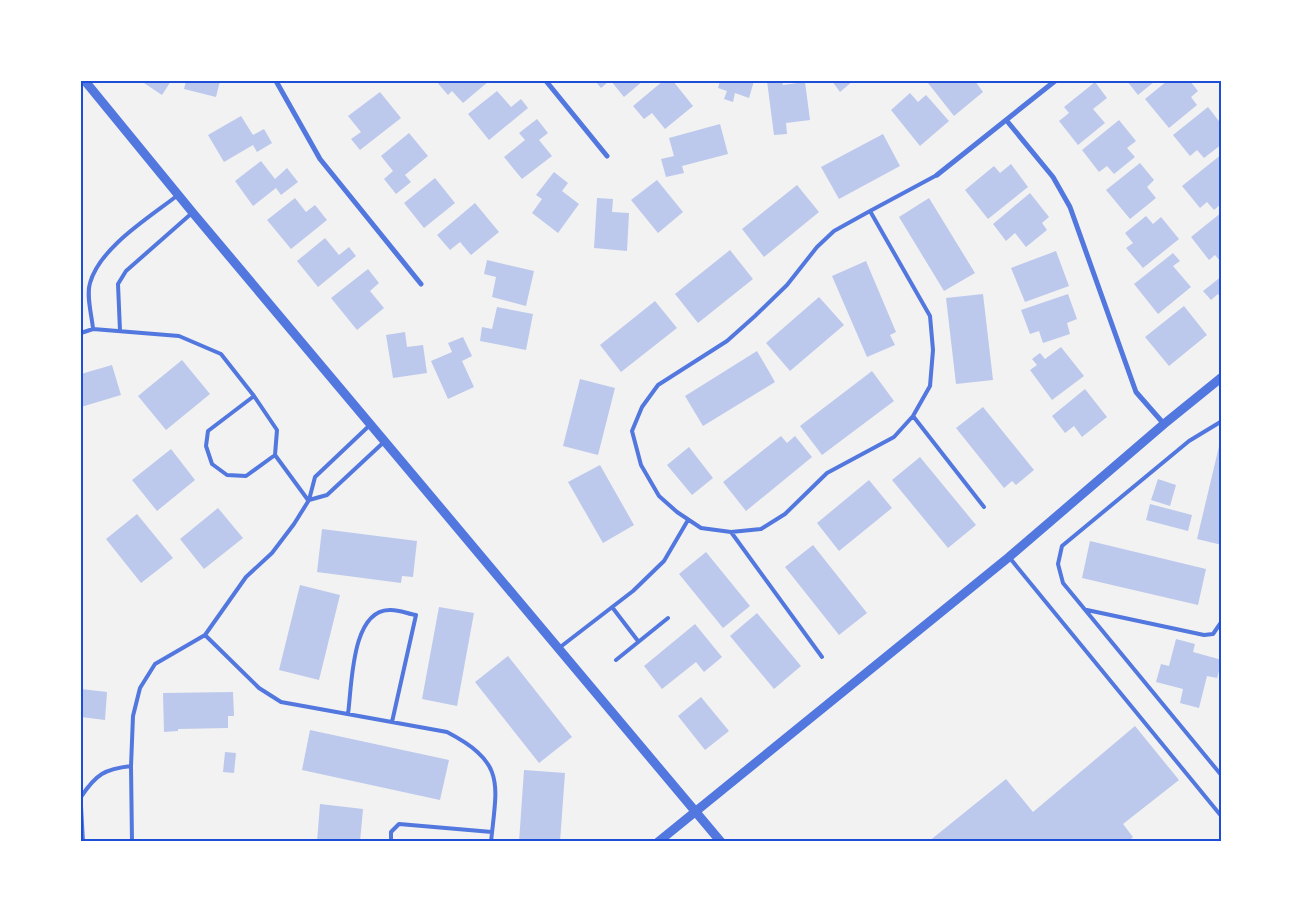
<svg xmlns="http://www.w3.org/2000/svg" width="1303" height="923" font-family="Figtree,sans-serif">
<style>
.building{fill:#bdc9ec}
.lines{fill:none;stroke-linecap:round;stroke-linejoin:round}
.service{stroke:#5277de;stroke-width:4}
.minor{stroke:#5277de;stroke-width:5}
.tertiary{stroke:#5277de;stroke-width:9}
.neatline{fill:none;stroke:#1d4ed8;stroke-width:2}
</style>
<rect width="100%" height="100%" fill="#f2f2f2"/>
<!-- building -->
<path class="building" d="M141 81H171L162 95Z
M186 81H220L216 97 184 89Z
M436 81H489L463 103 452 91 448 95Z
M595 81H609L601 88Z
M611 81H643L624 97Z
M663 81H673L693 106 665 129 652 113 644 119 633 106Z
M720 81H754L749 98 735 93 733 102 724 99 727 91 718 88Z
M767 81H782L783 85 805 82 810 120 786 123 787 134 774 135Z
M832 81H853L840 92Z
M930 81H975L983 92 954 116 928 83Z
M1127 81H1155L1138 95Z
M1167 81H1190L1198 91 1191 97 1197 105 1169 128 1145 99Z
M1095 82 1107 98 1093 109 1105 123 1078 145 1059 121 1069 113 1064 107Z
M497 91 511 107 521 99 528 108 489 140 468 114Z
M380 92 401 118 360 150 351 139 361 132 348 116Z
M910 93 918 102 926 95 949 121 920 146 891 110Z
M1208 107 1222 125V144L1204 158 1197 150 1190 156 1173 135Z
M241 116 253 135 264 129 272 143 257 152 253 145 224 162 208 135Z
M537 119 548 133 539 140 552 156 522 179 504 157 525 140 519 133Z
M1119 120 1136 141 1127 148 1135 157 1114 174 1107 166 1099 172 1082 150Z
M720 124 728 154 682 166 684 173 666 177 661 159 674 156 669 138Z
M409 133 428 156 405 175 411 182 396 194 384 179 393 171 381 156Z
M883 134 900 166 839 199 821 167Z
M1222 154V203L1214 210 1207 202 1200 208 1182 186Z
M261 161 275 179 287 168 298 182 281 195 276 188 253 206 235 181Z
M1140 163 1154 180 1147 187 1156 198 1130 219 1106 190Z
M1011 164 1028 187 988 219 965 190 994 166 1000 173Z
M554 172 568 183 562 191 579 204 558 233 532 213 542 199 536 195Z
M435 178 455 203 424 228 404 203Z
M657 180 683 212 658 233 631 200Z
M797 185 819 212 764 257 742 229Z
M1030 193 1049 217 1042 223 1047 230 1026 247 1015 233 1006 241 993 224Z
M295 198 306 212 315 205 327 220 291 249 267 220Z
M597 198 613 199 612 212 629 213 627 251 594 248Z
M929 198 975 273 944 291 899 217Z
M475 203 499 232 471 255 460 242 450 250 437 235Z
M1222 212V261L1221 262 1215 255 1209 260 1191 237Z
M1146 216 1153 224 1161 217 1179 239 1143 268 1126 248 1133 243 1125 233Z
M325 238 339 255 349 247 356 256 318 287 297 261Z
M730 250 753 279 698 323 675 294Z
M1056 251 1069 286 1025 302 1011 268Z
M1173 253 1180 261 1173 266 1191 287 1158 314 1134 284Z
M487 260 534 271 526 306 492 297 496 277 484 274Z
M866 261 896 332 890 335 895 345 867 357 832 276Z
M368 269 379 283 370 291 384 308 357 330 331 298Z
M1222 276V299L1218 294 1211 300 1203 291Z
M983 294 993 380 956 384 946 298Z
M1068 294 1077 319 1067 323 1070 334 1043 343 1039 331 1030 334 1021 310Z
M819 297 844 325 790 371 766 343Z
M655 301 677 328 621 372 600 345Z
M1184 306 1207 335 1169 366 1145 337Z
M497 307 533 314 526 350 480 341 482 327 492 329Z
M405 332 407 347 423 345 427 373 393 378 386 335Z
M463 337 472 356 462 361 474 387 448 399 431 361 452 352 448 343Z
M1061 347 1084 376 1052 400 1030 370 1037 365 1032 359 1040 353 1045 359Z
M757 351 775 382 703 426 685 396Z
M182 360 210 394 166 430 138 396Z
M112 365 121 395 81 407V374Z
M872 371 894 401 822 455 800 426Z
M580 379 615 388 598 455 563 446Z
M1085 389 1107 417 1082 437 1074 426 1065 433 1052 416Z
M983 407 1034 470 1016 485 1012 481 1004 488 956 428Z
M781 436 787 443 795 436 812 457 746 511 723 482Z
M1221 438H1222V545L1197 539Z
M689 447 713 478 692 495 667 465Z
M171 449 195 480 157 511 132 480Z
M920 457 976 525 948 548 892 480Z
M600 465 634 525 603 543 568 482Z
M1158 479 1176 485 1170 506 1151 500Z
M869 480 892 508 839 551 817 523Z
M1150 504 1192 515 1188 531 1146 520Z
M218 508 243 538 204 569 180 539Z
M137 514 173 558 141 583 106 539Z
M322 529 417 541 413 577 402 576 401 583 317 572Z
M1090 541 1206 569 1198 605 1082 578Z
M813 545 867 613 839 635 785 567Z
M706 552 750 606 723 628 679 574Z
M300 585 340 595 319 680 279 670Z
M439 607 474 613 457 706 422 699Z
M757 613 801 666 774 689 730 636Z
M695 624 722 657 704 672 696 662 662 689 644 666Z
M1176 639 1195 644 1193 652 1222 660 1217 678 1207 676 1199 708 1180 703 1183 689 1156 682 1161 664 1169 666Z
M508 656 572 737 539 763 475 682Z
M81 689 107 692 105 720 81 717Z
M233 692 234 716H228V728L178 729V731L164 732 163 693Z
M701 697 729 731 705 750 678 716Z
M1135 726 1179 780 1123 824 1133 837 1128 842H928L1006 779 1033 812Z
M310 730 449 760 440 800 302 770Z
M225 752 236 753 234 773 223 772Z
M524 770 565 773 560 842H519Z
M320 804 363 809 360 842H317Z"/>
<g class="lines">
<!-- service -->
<path class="service" d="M870 211 834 231 817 247 787 285 755 316 727 341 658 385 642 407 632 431 641 465 659 496 677 512 701 528 731 532 761 529 785 514 827 473 894 437 913 416 930 386 933 350 930 316 870 211 937 175
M93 329C92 316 86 296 90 283 100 247 150 217 178 195
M120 331 118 284 126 271 192 213
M81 333 93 329 179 336 221 354 254 396 277 430 275 455 308 500
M254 396 208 431 206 446 212 464 227 475 246 476 275 455
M913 416 984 507
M1222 421 1189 441 1062 546 1058 564 1063 583 1222 776
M309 500 327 495 385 441
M731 532 822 657
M1009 557 1222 817
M612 607 638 641
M1087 610 1204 635 1213 634 1222 621
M205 635 259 688 281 702 447 732C506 763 497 783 491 842
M559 648 633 591 664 561 688 520
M616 660 668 618
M348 714C352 686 351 611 389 610 398 609 408 614 416 615L392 722
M81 797C96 774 105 769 131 766
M81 806 83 842
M132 842 131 766 133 716 140 688 155 664 205 635 246 577 272 553 294 524 309 500 315 477 371 424
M391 842V832L399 824 492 832"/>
<!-- minor -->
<path class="minor" d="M276 81 320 159 421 284
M546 81 607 156
M1007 121 1053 177 1070 207 1136 392 1164 424
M937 175 1055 81"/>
<!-- tertiary -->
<path class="tertiary" d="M85 81 193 213 721 842
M658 842 1009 557 1164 424 1222 377"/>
</g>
<!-- border -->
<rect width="1303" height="923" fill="none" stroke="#ffffff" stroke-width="165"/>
<rect x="82" y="82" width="1138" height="758" class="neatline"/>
</svg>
